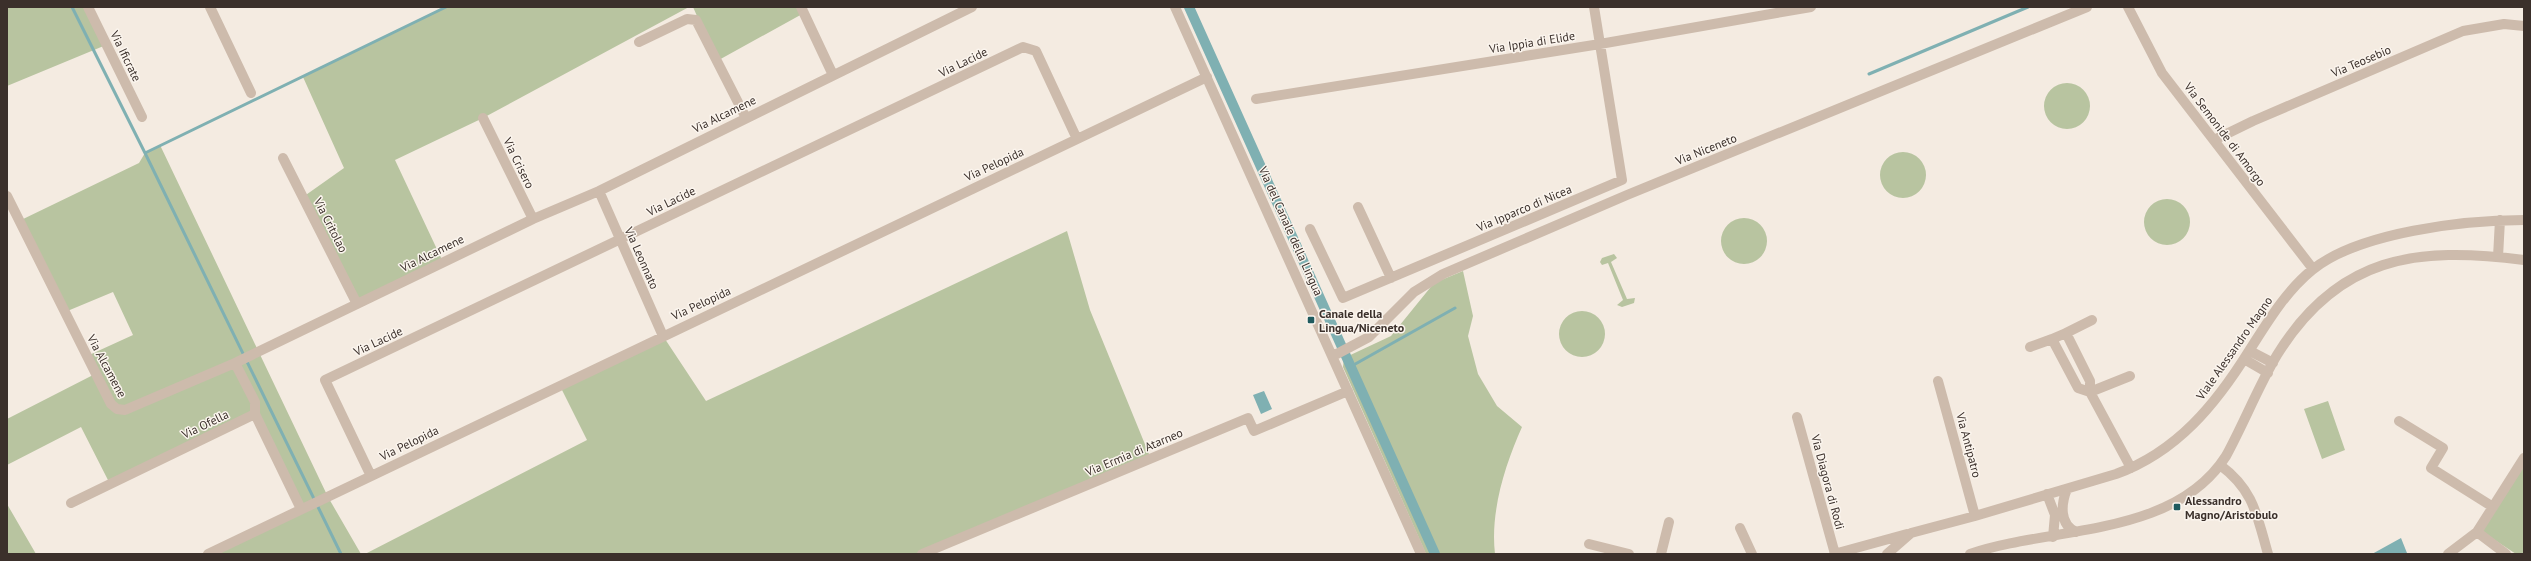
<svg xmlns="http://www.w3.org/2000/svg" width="2531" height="561" font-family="'PT Sans',sans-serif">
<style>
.green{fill:#b8c4a0}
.water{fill:#7fb0b2}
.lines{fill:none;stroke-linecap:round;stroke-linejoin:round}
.stream{stroke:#7fb0b2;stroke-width:3}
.canal{stroke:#7fb0b2;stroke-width:10}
.minor{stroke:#cdbbac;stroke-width:10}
.poi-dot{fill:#1f5a5e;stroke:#fbf5ee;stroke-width:1.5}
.labels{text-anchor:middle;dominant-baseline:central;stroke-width:3;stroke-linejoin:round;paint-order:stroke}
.street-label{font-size:12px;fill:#3b302b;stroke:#fbf5ee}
.poi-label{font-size:12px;font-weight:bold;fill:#3b302b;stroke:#fbf5ee;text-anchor:start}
</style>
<rect width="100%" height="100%" fill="#f4ebe1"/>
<!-- green -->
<path class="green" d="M7 7H88L106 45 7 86Z
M446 7H689L483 118 395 160 443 262 357 304 303 197 344 168 303 77Z
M693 7H801L804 13 717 61Z
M2044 106a23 23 0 1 1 46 0a23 23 0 1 1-46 0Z
M160 145 328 497 361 554H208L301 509 255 414 110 484 81 427 7 465V419L95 374 87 356 133 335 113 292 65 312 19 221 139 163 145 153Z
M1880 175a23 23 0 1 1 46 0a23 23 0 1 1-46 0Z
M2144 222a23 23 0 1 1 46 0a23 23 0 1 1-46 0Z
M1721 241a23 23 0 1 1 46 0a23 23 0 1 1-46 0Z
M1067 231 1090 310 1151 459 922 554H365L587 440 560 386 663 336 706 401Z
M1614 254 1617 258 1611 262 1627 299 1635 298 1634 303 1622 307 1617 305 1623 300 1608 263 1602 265 1600 262 1602 258Z
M1463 271 1473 316 1468 336 1478 374 1497 406 1522 427C1505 465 1490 512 1495 554H1426L1343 367 1344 358 1391 336 1434 283Z
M1559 334a23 23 0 1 1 46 0a23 23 0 1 1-46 0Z
M2328 401 2345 450 2322 459 2304 409Z
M2524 464V554H2516L2481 531Z
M7 504 36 554H7Z"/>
<!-- water -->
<path class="water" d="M1264 391 1272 409 1261 414 1253 395Z
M2401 538 2407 553 2372 554Z"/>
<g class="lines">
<!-- stream -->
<path class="stream" d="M72 7 145 153 341 554
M1869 74 2028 7
M145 153 446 7
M1350 367 1455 308"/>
<!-- canal -->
<path class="canal" d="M1189 7 1435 554"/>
<!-- minor -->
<path class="minor" d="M88 7 142 117
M210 7 251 93
M801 7 833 75
M1175 7 1421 554
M2128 7 2162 73 2313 269
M639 42 687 19 696 20 746 118
M1256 99 1600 44 1811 7
M483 118 533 219
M2214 140 2253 121 2463 31 2504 24 2524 26
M283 158 357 304
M599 191 663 336
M7 196 111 404 117 409 125 410 235 363 533 219 599 191 972 7
M1358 207 1391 278
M1310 229 1343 298 1622 180 1594 7
M2498 257 2500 220
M2066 333 2092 320
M2030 347 2052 339
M2250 351 2273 363
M1333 356 1369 337 1414 292 1443 274 1627 195 2087 7
M2244 359 2268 373
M235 363 255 402V414L301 509
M2130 376 2090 392 2078 388 2052 339 2066 333 2090 381V392L2131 468
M1938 381 1975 516
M1797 417 1835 554
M2399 421 2443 448 2431 468 2493 507
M2220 465C2254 490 2257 516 2268 554
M371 476 325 380 1023 47 1036 51 1077 139
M2067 489C2061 504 2059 524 2076 532
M2047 494 2055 515 2053 537
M71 503 255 414
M1740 528 1752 554
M2477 532 2506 554
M1589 544 1629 554
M208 554 1207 77
M922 554 1248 418 1254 431 1348 391
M1661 554 1669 522
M1834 554 1907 534
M1887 554 1911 533 1975 516 2116 474C2177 452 2216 404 2249 351 2267 323 2285 292 2312 270 2359 232 2465 220 2524 220
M1970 554C2051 526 2174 538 2226 456 2244 423 2258 387 2277 355 2338 256 2416 246 2524 260
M2448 554 2477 532 2524 458"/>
</g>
<!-- markers -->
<g class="poi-dot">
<rect x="1307" y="316" width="8" height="8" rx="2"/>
<rect x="2173" y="503" width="8" height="8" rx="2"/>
</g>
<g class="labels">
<!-- street labels -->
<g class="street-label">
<text transform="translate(1532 42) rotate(-9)">Via Ippia di Elide</text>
<text transform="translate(126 56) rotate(64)">Via Ificrate</text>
<text transform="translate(2361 61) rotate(-23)">Via Teosebio</text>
<text transform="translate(963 62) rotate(-26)">Via Lacide</text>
<text transform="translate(724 114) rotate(-26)">Via Alcamene</text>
<text transform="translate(2225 134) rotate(53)">Via Semonide di Amorgo</text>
<text transform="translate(1706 149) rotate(-22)">Via Niceneto</text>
<text transform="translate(519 163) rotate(64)">Via Crisero</text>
<text transform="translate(994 164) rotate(-25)">Via Pelopida</text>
<text transform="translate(671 201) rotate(-26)">Via Lacide</text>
<text transform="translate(1524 208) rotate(-23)">Via Ipparco di Nicea</text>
<text transform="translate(331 225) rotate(63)">Via Critolao</text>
<text transform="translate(1291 231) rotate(66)">Via del Canale della Lingua</text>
<text transform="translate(432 253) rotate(-26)">Via Alcamene</text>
<text transform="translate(642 258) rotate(66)">Via Leonnato</text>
<text transform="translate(701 303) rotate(-25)">Via Pelopida</text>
<text transform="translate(378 341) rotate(-25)">Via Lacide</text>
<text transform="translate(2234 348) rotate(-55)">Viale Alessandro Magno</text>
<text transform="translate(107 366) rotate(62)">Via Alcamene</text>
<text transform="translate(205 424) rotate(-26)">Via Ofella</text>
<text transform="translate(409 443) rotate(-26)">Via Pelopida</text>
<text transform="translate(1969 445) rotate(75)">Via Antipatro</text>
<text transform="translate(1134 452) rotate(-23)">Via Ermia di Atarneo</text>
<text transform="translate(1828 482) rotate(75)">Via Diagora di Rodi</text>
</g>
<!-- poi labels -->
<g class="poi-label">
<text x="1319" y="313">Canale della<tspan x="1319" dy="14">Lingua/Niceneto</tspan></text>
<text x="2185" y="500">Alessandro<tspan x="2185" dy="14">Magno/Aristobulo</tspan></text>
</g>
</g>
<!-- border -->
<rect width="2531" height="561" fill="none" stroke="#3b302b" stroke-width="16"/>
</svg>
